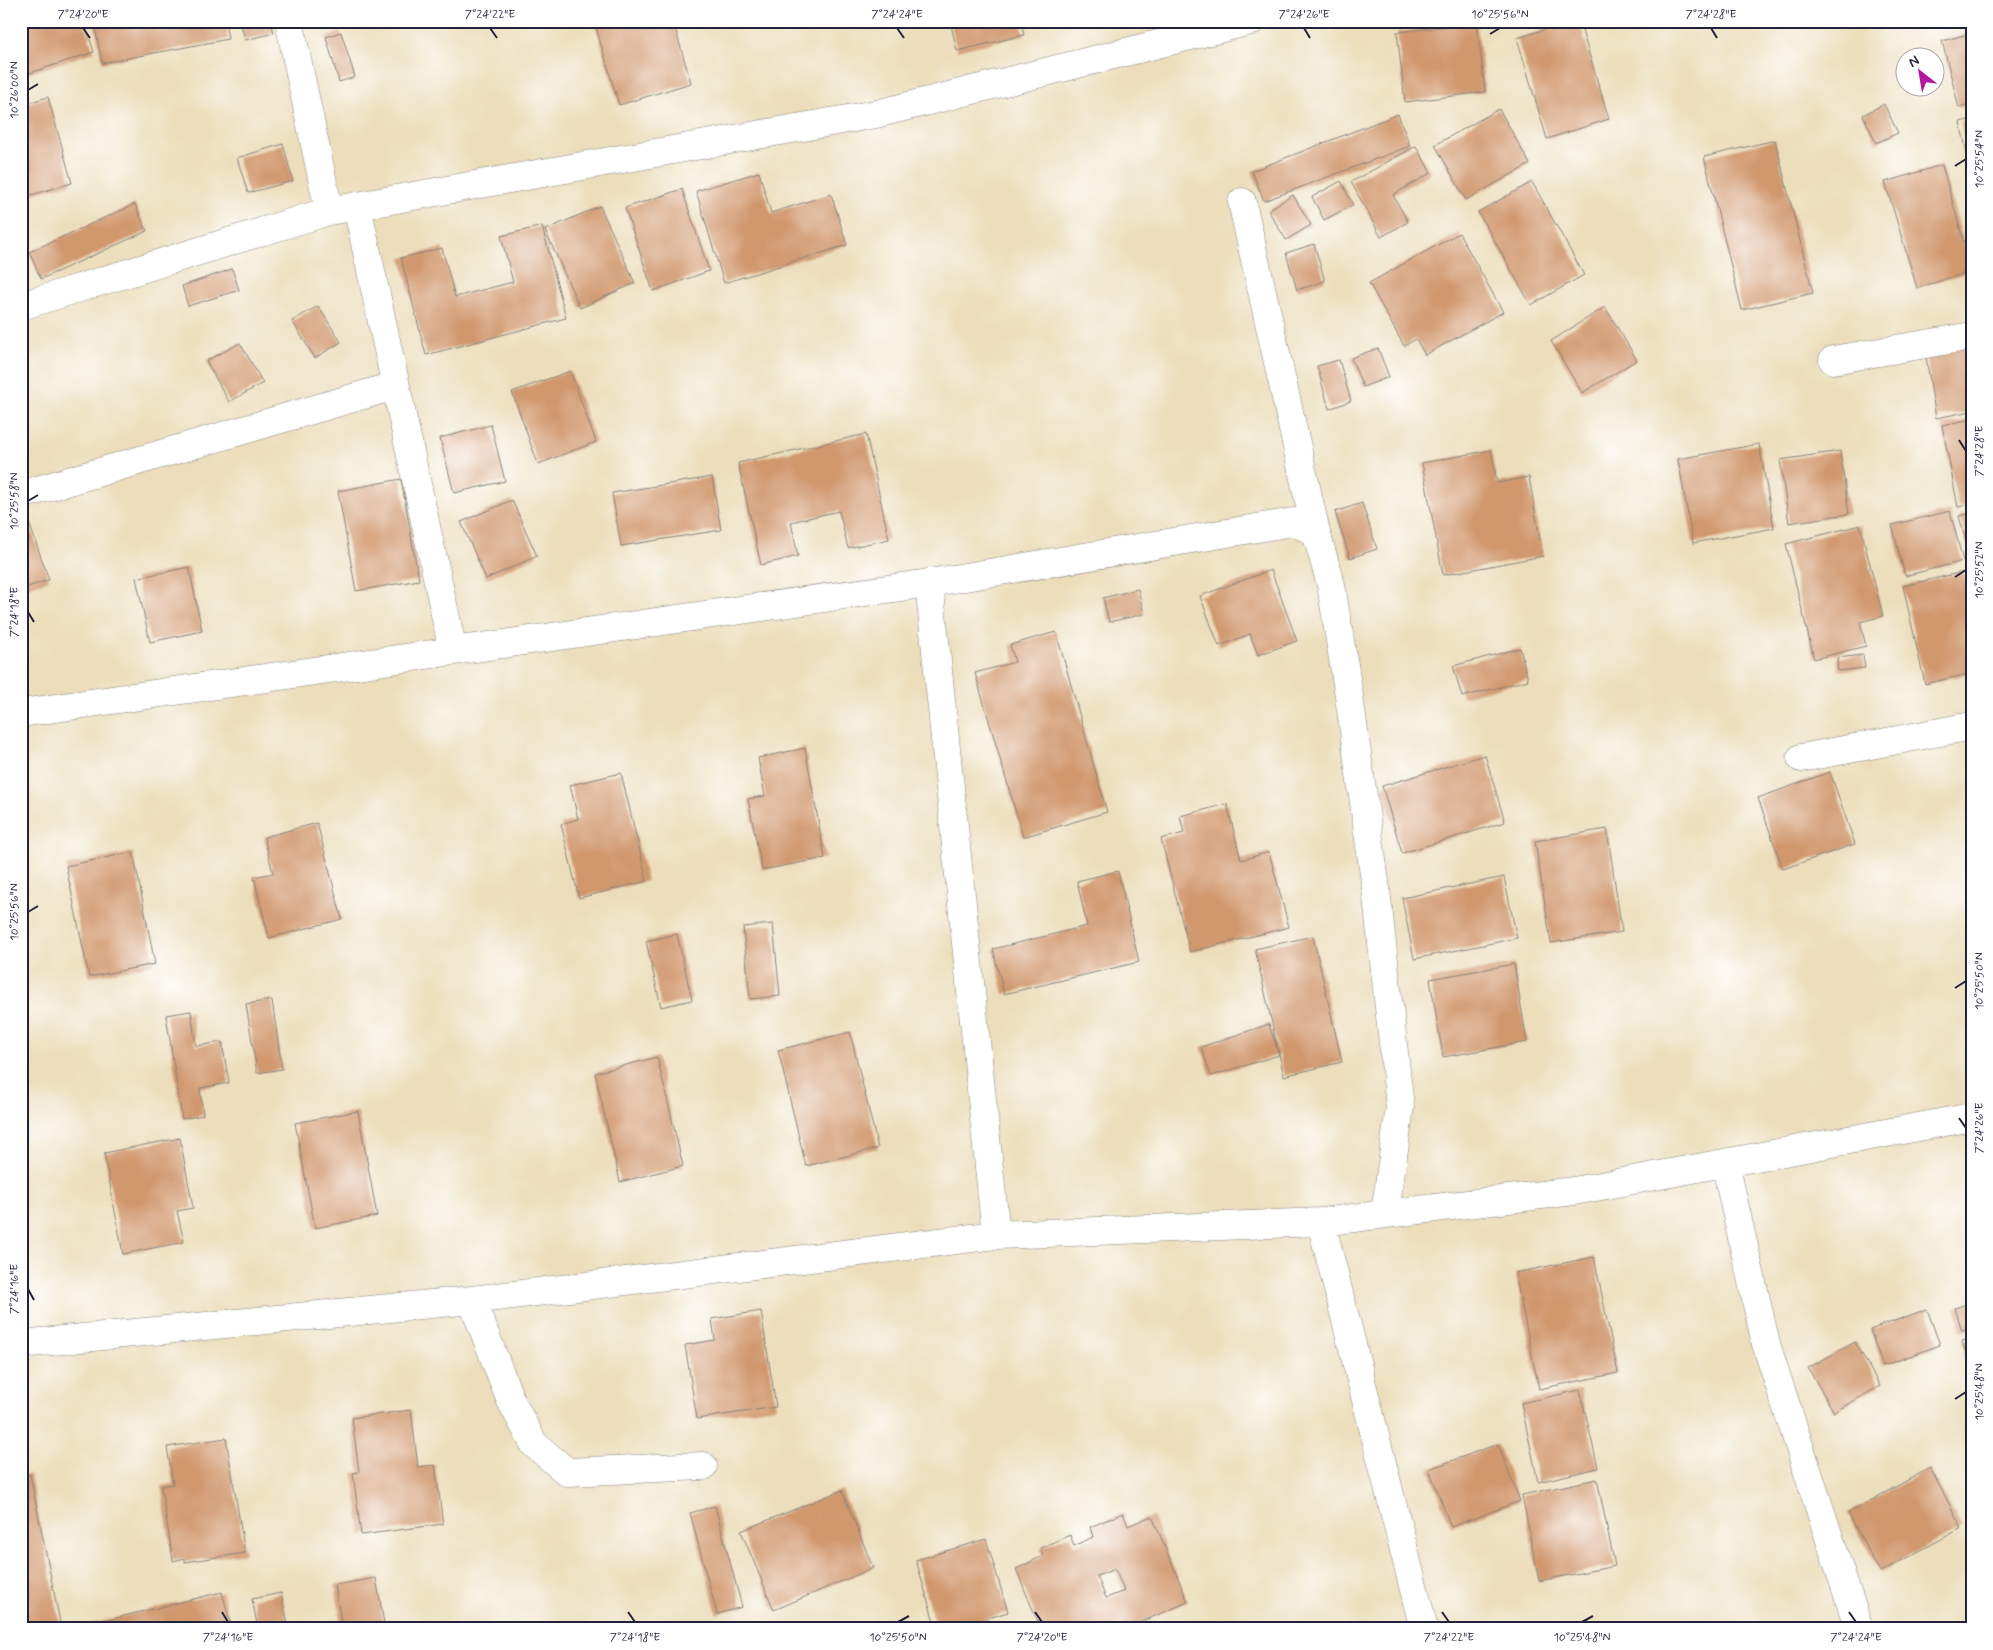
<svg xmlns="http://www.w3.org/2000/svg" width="1993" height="1650" font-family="Mynerve,sans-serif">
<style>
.building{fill:#d1986e;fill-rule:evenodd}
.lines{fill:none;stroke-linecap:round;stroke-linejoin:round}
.street-casing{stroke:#87807b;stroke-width:29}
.street{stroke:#fff;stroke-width:28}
.ticks{fill:none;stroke:#22223b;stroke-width:2}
.neatline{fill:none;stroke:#22223b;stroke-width:2}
.ticks-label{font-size:12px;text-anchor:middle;fill:#22223b}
</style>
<rect width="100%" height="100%" fill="#fff"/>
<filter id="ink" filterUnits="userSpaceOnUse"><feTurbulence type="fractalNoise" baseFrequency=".02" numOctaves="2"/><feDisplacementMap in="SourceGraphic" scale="10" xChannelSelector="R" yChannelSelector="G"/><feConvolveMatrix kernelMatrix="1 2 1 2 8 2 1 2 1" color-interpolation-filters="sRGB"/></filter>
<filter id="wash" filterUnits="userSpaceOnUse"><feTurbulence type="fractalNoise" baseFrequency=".0096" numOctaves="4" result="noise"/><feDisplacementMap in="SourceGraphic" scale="20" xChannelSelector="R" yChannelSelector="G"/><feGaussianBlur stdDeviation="1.12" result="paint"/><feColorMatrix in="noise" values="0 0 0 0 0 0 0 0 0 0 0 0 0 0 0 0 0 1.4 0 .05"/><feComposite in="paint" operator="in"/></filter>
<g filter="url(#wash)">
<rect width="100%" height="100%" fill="#ecdebb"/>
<g id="blocks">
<!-- building -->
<path class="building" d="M21 21H84L94 52 21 76Z
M94 21H225L228 39 102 63Z
M240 21H271L274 33 245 40Z
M594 21H673L691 83 619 105Z
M950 21H1021L1024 35 957 51Z
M1572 21H1579L1609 119 1547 139 1517 38Z
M1477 23 1485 92 1405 102 1397 32Z
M341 32 355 77 339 82 326 37Z
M1972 33V104L1959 108 1942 41Z
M48 97 72 183 21 198V105Z
M1884 104 1898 133 1876 143 1863 115Z
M1499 109 1530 164 1466 200 1435 145Z
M1398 114 1410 146 1264 201 1252 171Z
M1972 119V171H1971L1960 122Z
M1775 140 1813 293 1742 310 1704 157Z
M283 144 293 181 248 193 237 158Z
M1416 146 1431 173 1393 195 1408 222 1381 237 1351 182Z
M1942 165 1972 271 1917 288 1885 182Z
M759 172 771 213 831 194 847 245 724 283 696 191Z
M1341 181 1353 205 1324 220 1312 197Z
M1532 182 1584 275 1531 305 1478 212Z
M682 189 709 271 653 291 625 208Z
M1293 195 1311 225 1286 240 1268 210Z
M135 204 147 231 41 279 29 252Z
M600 206 635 283 580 308 545 230Z
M542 226 566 318 426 355 401 258 442 248 455 297 513 282 501 236Z
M1459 233 1503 312 1425 355 1416 339 1404 346 1369 283Z
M1314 244 1325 281 1297 290 1286 253Z
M232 269 239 290 188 306 182 286Z
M318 306 341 342 315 358 292 321Z
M1605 307 1637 360 1582 393 1551 341Z
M240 343 263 383 229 402 206 361Z
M1972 343V411L1936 418 1925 351Z
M1378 348 1389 377 1363 387 1351 358Z
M1339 360 1351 401 1329 409 1317 366Z
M570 371 596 442 538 464 512 392Z
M1972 419V504L1958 507 1942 425Z
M491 425 505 481 454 493 440 438Z
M866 434 889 539 848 548 839 511 791 522 798 556 761 565 738 463Z
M1759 444 1774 528 1693 543 1678 459Z
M1491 450 1497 483 1529 477 1543 556 1443 575 1422 463Z
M1840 451 1849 514 1789 523 1780 460Z
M712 477 721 530 621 546 612 493Z
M401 479 419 580 356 591 338 491Z
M512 500 537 556 486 579 461 522Z
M1362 503 1377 549 1350 558 1335 512Z
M1950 511 1963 561 1905 576 1892 525Z
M1972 513V560H1971L1959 516Z
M29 523 49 580 21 589V526Z
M1860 525 1883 616 1860 622 1866 646 1814 659 1786 544Z
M189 567 202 631 150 642 136 578Z
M1271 570 1297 641 1258 655 1250 634 1219 646 1200 596Z
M1963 572 1972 611V673L1925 684 1903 586Z
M1138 589 1144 614 1109 622 1103 598Z
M1056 632 1107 812 1023 837 975 673 1015 662 1010 645Z
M1520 648 1528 680 1462 697 1453 666Z
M1863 655 1865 668 1838 671 1837 658Z
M805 748 825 858 762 870 748 799 765 796 758 758Z
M1485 755 1505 822 1402 853 1382 786Z
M1830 772 1855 844 1783 869 1758 798Z
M621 773 647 881 579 898 561 824 578 819 570 785Z
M1227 804 1241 860 1269 852 1289 927 1190 952 1161 839 1184 833 1180 816Z
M317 823 342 919 269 938 254 877 273 873 264 837Z
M1607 829 1622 932 1551 943 1535 841Z
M133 852 155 964 89 977 66 866Z
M1118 871 1139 962 1004 994 993 949 1087 926 1077 881Z
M1504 877 1517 938 1414 959 1402 898Z
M773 924 780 996 750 999 743 927Z
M677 934 692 1000 661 1007 646 941Z
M1313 936 1342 1062 1284 1076 1255 949Z
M1514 964 1527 1042 1443 1057 1430 979Z
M272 1000 282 1069 257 1073 246 1004Z
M191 1011 196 1046 222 1042 229 1083 200 1088 203 1115 182 1119 166 1015Z
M1269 1024 1279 1055 1211 1076 1201 1047Z
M850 1032 878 1148 806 1166 778 1050Z
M657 1057 683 1166 620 1182 595 1073Z
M358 1111 377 1216 315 1228 295 1123Z
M180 1138 193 1208 177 1211 184 1242 123 1254 104 1153Z
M1594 1257 1618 1373 1539 1389 1515 1273Z
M1972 1302V1328L1962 1331 1955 1308Z
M1927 1309 1940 1345 1883 1366 1870 1330Z
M761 1311 776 1407 697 1419 685 1345 715 1340 712 1319Z
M1972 1338V1369H1971L1962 1341Z
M1855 1342 1880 1386 1834 1412 1808 1368Z
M1580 1390 1598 1468 1538 1482 1521 1403Z
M411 1410 418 1467 435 1465 443 1524 361 1535 353 1473 359 1472 352 1418Z
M226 1438 245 1553 185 1562V1558L173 1561 161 1486 173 1484 167 1447Z
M1498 1444 1520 1501 1451 1527 1429 1469Z
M1930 1468 1962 1528 1880 1572 1848 1513Z
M30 1474 61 1627 50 1629H21V1476Z
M1597 1479 1615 1566 1539 1581 1522 1495Z
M842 1490 873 1568 774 1610 741 1531Z
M715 1506 742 1607 717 1614 690 1513Z
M1123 1513 1128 1526 1152 1516 1188 1602 1125 1629H1041L1016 1569 1043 1556 1040 1548 1070 1535 1074 1546 1093 1537 1090 1527ZM1115 1569 1124 1591 1106 1598 1097 1576Z
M986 1539 1008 1612 953 1629H936L916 1560Z
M376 1578 385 1629H342L335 1585Z
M222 1592 232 1629H88L87 1625Z
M281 1593 289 1629H258L252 1599Z"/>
</g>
</g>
<g filter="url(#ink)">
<use href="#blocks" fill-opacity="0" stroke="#87807b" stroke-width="1"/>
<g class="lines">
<!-- street casing -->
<g class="street-casing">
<path id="street" d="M289 21 329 211
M1242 202 1316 532
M357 206 453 651
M21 306 329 211 876 114 1251 21
M1833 360 1972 336
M21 495 394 386
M929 583 996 1235
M21 713 929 583 1293 522 1316 532 1331 585 1349 696 1376 889 1400 1107 1385 1213
M1801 758 1972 726
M1725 1163 1766 1344 1859 1629
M1321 1222 1424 1629
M472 1300 510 1399 534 1444 567 1472 703 1466
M21 1344 472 1300 996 1235 1321 1222 1574 1191 1972 1117"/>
</g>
<!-- street -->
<use href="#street" class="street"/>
</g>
</g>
<!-- ticks -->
<path class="ticks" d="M83 28 90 38M490 28 497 38M897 28 904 38M1304 28 1310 38M1711 28 1717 38M1490 34 1500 28M28 90 38 84M1955 166 1966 159M1959 440 1966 451M28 501 38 495M1955 577 1966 570M28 612 34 622M28 912 38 906M1955 988 1966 981M1959 1118 1966 1128M28 1289 34 1300M1955 1399 1966 1392M222 1612 228 1622M628 1612 635 1622M1035 1612 1042 1622M1442 1612 1449 1622M1849 1612 1856 1622M898 1622 909 1616M1582 1622 1593 1616"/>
<!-- margin -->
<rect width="1993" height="1650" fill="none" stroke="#fff" stroke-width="55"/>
<!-- north arrow -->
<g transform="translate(1920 72) rotate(329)"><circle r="24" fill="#ffffff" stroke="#a7a7b1"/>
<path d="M0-4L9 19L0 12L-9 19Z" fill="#b5179e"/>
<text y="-8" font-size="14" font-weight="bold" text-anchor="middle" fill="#22223b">N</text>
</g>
<rect x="28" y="28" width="1938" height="1594" class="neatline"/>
<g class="ticks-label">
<text x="83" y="18">7°24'20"E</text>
<text x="490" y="18">7°24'22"E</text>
<text x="897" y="18">7°24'24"E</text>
<text x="1304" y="18">7°24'26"E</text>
<text x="1500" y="18">10°25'56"N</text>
<text x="1711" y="18">7°24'28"E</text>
<text transform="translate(14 90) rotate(-90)" y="4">10°26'00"N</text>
<text transform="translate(1979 159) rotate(-90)" y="4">10°25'54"N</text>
<text transform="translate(1979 451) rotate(-90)" y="4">7°24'28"E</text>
<text transform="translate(14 501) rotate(-90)" y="4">10°25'58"N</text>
<text transform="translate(1979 570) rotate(-90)" y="4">10°25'52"N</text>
<text transform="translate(14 612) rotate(-90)" y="4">7°24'18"E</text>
<text transform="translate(14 912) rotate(-90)" y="4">10°25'56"N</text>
<text transform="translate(1979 981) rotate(-90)" y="4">10°25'50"N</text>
<text transform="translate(1979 1128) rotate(-90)" y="4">7°24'26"E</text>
<text transform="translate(14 1289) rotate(-90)" y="4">7°24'16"E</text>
<text transform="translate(1979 1392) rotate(-90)" y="4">10°25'48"N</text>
<text x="228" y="1641">7°24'16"E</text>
<text x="635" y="1641">7°24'18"E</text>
<text x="898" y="1641">10°25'50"N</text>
<text x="1042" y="1641">7°24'20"E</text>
<text x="1449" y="1641">7°24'22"E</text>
<text x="1582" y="1641">10°25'48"N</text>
<text x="1856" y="1641">7°24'24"E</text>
</g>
</svg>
